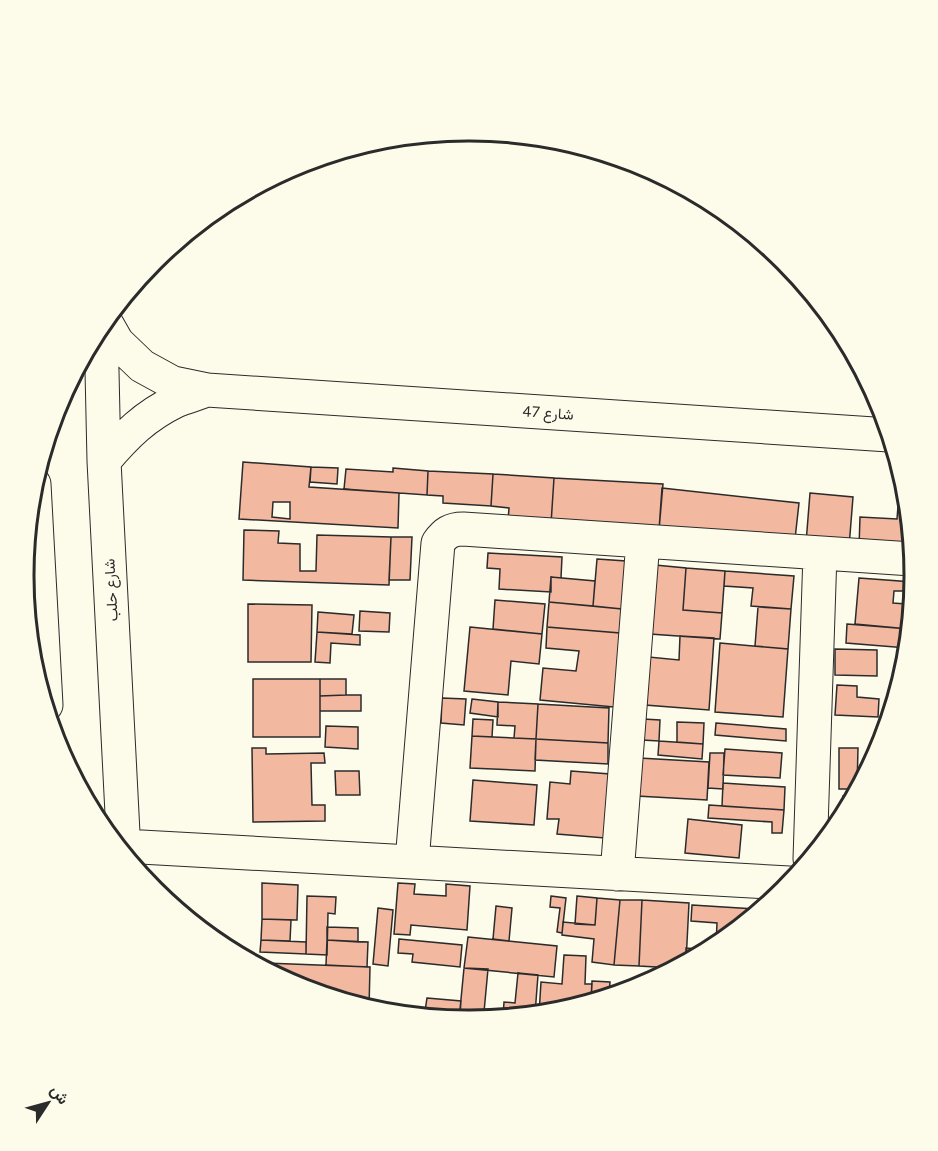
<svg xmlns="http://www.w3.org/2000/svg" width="938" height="1151" font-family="Figtree,Vazirmatn,sans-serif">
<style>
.building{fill:#f2b8a0;stroke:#2b2b2b;stroke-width:1.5;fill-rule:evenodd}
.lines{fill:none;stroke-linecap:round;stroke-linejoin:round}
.minor-casing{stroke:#2b2b2b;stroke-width:35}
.minor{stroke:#fdfbea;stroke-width:33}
.labels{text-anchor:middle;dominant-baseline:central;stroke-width:4.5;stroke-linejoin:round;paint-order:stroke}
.street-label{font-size:15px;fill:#2b2b2b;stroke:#fdfbea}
.rim{fill:none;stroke:#2b2b2b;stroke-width:3}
</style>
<rect width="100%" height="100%" fill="#fdfbea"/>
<!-- building -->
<path class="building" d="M243 462 311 467 309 487 399 493 398 528 239 519ZM273 502H290V519L272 517Z
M311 467 338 468 337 484 310 482Z
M393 468 428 471 427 495 344 489 346 469 393 472Z
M428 471 493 474 491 506 443 503V496L427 495Z
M493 474 554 478 551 524 508 521 509 508 491 506Z
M554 478 663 484 659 530 551 524Z
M662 488 799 503 794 548 659 530Z
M810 493 853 497 849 547 806 543Z
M898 506H907L912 551 859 548 860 517 897 519Z
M244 530 279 531 278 543 300 544V571H316L317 535 391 537 389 585 243 580Z
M391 537H412L410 580H389Z
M488 553 562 557 561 578 551 577V592L499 589 500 569 487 568Z
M597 559 626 561 622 609 593 606Z
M655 565 686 568 683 610 722 613 720 639 650 634Z
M686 568 725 571 722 613 683 610Z
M725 571 794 576 791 609 751 606 753 588 724 586Z
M551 577 595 581 593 606 549 602Z
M859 578 913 582 909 629 855 624ZM894 591H906V604L893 603Z
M495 600 545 604 542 634 493 629Z
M549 602 622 609 620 633 547 627Z
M248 604 312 605 311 662H248Z
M758 607 791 609 788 649 755 646Z
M360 611 390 613 389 632 359 631Z
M318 612 354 615 352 634 317 632Z
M847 624 909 629 907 648 846 643Z
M470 627 542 634 539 664 511 661 508 695 464 691Z
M547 627 620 633 614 707 540 700 543 668 576 671 579 651 546 648Z
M317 632 360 635V645L331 643 330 663 315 662Z
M680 636 714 638 709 710 645 705 649 657 679 660Z
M720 643 788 649 783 717 715 712Z
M835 649 877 650V676L835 675Z
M898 652 906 653 905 663 897 689H895Z
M253 679H320V737H253Z
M320 679H346V695L320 696Z
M837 685 857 686V697L879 699 878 717 835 715Z
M346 695H361V711H320V696Z
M442 698 466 699 464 725 441 723Z
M472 699 498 702V717L470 713Z
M498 702 538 704 536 739 514 738 515 726 497 725Z
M538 704 609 708 608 743 536 739Z
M473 719 493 720 492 737 472 736Z
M643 719 660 720 659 741 642 740Z
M677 722 704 723 703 744 677 742Z
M716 723 786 729V741L715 735Z
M326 726 358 727V749L325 747Z
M472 736 536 739 535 771 470 768Z
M536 739 608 743V764L535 760Z
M659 741 703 744 702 759 658 755Z
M252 748H266V754L324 753 325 763H311L312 805H325V821L253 822Z
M839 748H858L857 789H839Z
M725 749 782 753 780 778 723 775Z
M710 753H724L723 789 708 788Z
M639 758 709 762 707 800 637 796Z
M335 771H359L360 795H336Z
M571 771 610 774 605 838 557 834 559 819H547L550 782 570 784Z
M473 780 537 785 534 825 470 821Z
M723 783 785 787 784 810 722 806Z
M843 796 853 797 842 818Z
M709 805 784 810 782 833H772V822L708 818Z
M688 819 742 825 739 858 685 853Z
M262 883 298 885 297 920 262 919Z
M398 883 415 884 414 894 446 896V884L470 886 467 930 411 925 410 935 394 934Z
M307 896 336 897 335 914 328 913 327 955 306 954Z
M551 896 566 898 562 933 557 932 560 908 550 907Z
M577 896 597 898 595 925 575 924Z
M597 898 620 900 614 965 592 962 594 939 562 935 563 922 595 925Z
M620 900H642L639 966 614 965Z
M642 900 689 903 686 962 674 968 639 966Z
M692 905 755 909V914L716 946 717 923 691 921Z
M496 906 512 908 509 941 493 939Z
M378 908 393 910 388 966 373 964Z
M262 919 291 920 290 941 261 940Z
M327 927 358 928V942L327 940Z
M468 937 557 946 554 977 464 968Z
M399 939 462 945 460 967 412 962 413 954 398 953Z
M261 940 306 942V954L260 952Z
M327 940 368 942 367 967 326 965Z
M686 948 709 950 686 962Z
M564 955 586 956 585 984H592L591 1001 555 1012 539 1014 541 982 562 984Z
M265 963 370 967 369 1008 298 986 265 969Z
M464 968 488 969 484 1012 499 1013 498 1018 469 1020H459Z
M518 973 538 975 535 1014 503 1017 504 1002 515 1003Z
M592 981 610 982 609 996 591 1001Z
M427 998 461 1001 460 1014 425 1011Z"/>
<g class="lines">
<!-- minor casing -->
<g class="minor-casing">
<path id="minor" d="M105 321 117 342 142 366 173 383 207 390 889 435
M101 326 104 461 124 853
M104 461C126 435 145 416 176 401 185 397 197 394 207 390
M34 484 46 705
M123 846 789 883
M810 859 820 553
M412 862 438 543C445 533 451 529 463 529L912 559
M617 874 643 541"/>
</g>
<!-- minor -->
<use href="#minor" class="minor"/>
</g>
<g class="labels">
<!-- street labels -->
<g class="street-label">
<text transform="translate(548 413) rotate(4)">شارع 47</text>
<text transform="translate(111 590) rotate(-93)">شارع حلب</text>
</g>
</g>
<!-- crop -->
<path d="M0 0H938V1151H0ZM468 141H470A434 434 0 0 1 904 575V576A434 434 0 0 1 470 1010H468A434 434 0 0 1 34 576V575A434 434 0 0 1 468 141Z" fill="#fdfbea" fill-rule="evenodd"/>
<path class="rim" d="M468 141H470A434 434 0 0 1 904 575V576A434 434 0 0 1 470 1010H468A434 434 0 0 1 34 576V575A434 434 0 0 1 468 141Z"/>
<!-- north arrow -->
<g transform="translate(48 1103) rotate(54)" stroke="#fdfbea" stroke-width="4.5" paint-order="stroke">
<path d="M0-4.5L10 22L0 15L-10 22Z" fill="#2b2b2b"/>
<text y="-9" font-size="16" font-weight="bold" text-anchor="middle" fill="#2b2b2b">ش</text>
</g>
</svg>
